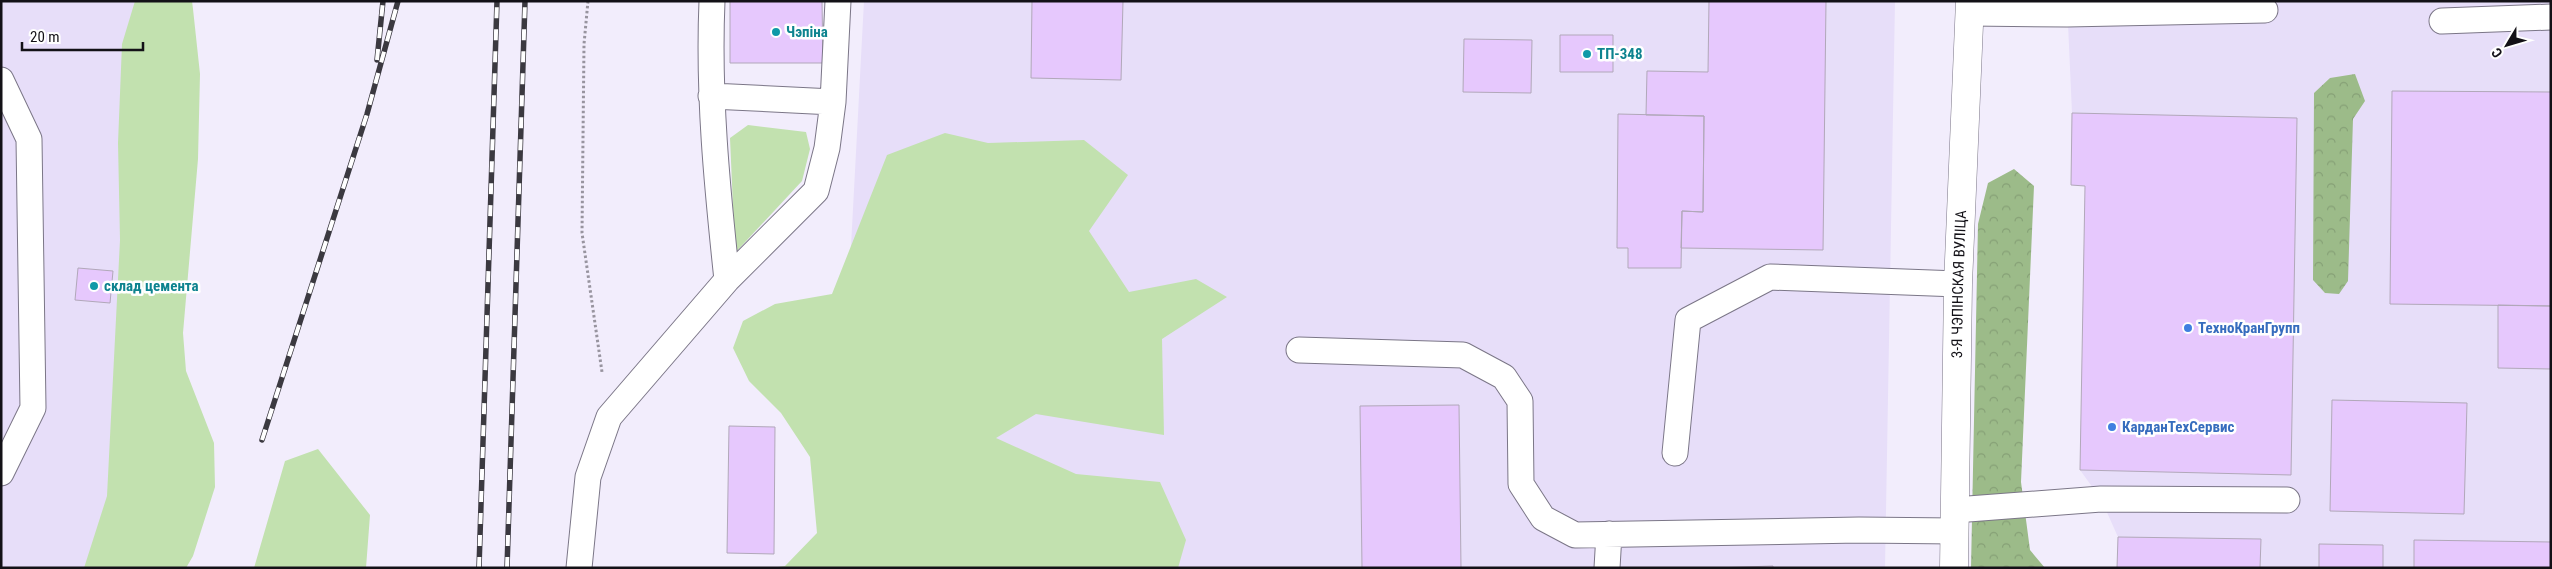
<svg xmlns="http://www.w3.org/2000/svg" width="2552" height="569" font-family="'Roboto Condensed',sans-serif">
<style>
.built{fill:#e7def9}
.green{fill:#c2e1af}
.forest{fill:url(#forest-crowns)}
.building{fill:#e6c8fd;stroke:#b1a8b9}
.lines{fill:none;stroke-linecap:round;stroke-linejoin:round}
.service-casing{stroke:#7b7687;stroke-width:27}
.secondary-casing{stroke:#7b7687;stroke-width:29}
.path{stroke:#98949f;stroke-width:3;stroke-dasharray:2.5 2.5;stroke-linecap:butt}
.service{stroke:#fff;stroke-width:25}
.secondary{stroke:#fff;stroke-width:28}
.rail-casing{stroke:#3b3940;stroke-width:5.5}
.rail{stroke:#fff;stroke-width:4;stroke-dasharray:11;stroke-linecap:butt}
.culture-dot{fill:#0f9aa8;stroke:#fff;stroke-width:2}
.shop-dot{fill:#3f7fe0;stroke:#fff;stroke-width:2}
.labels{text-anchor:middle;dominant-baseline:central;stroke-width:5;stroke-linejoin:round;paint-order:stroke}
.culture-label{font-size:15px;font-weight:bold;fill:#0d838f;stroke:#fff;text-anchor:start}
.street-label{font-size:15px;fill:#131117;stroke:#fff}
.shop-label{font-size:15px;font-weight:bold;fill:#366cbe;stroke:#fff;text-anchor:start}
</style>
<defs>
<pattern id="forest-crowns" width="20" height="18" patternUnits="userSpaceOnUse" patternTransform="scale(1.25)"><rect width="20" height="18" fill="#9cbb89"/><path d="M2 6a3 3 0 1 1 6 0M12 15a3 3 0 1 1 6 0" fill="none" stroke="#86a076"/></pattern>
</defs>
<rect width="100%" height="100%" fill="#f2edfc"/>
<!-- built -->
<path class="built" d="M1 1H161L116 568H1Z
M864 1H1895L1885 568H834Z
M2067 1H2551V568H2117L2118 537 2101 499 2080 470 2085 186 2071 185 2072 113Z"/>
<!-- green -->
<path class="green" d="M135 1H192L193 9 200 74 198 159 183 333 186 371 214 443 215 487 193 556 186 568H84L107 496 120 240 118 143 122 44Z
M748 125 806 132 810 149 802 181 735 253 730 138Z
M945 133 988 143 1084 140 1128 175 1089 231 1129 292 1196 279 1227 297 1162 339 1164 435 1036 414 996 438 1076 474 1160 482 1186 540 1178 568H771L785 566 817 533 810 457 781 413 749 381 733 348 743 321 775 304 832 294 887 155Z
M318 449 370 515 366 568H254L285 461Z"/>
<!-- forest -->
<path class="forest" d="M2355 74 2365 101 2353 119 2348 281 2339 294 2325 293 2313 280 2314 93 2330 78Z
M2014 169 2034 186 2021 482 2030 550 2045 568H1971L1978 224 1988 183Z"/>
<!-- building -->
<path class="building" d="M730 1H822L823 63H730Z
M1032 1H1123L1121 80 1031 78Z
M1709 1H1826L1823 250 1681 248 1682 211 1703 212 1704 116 1646 115 1647 71 1708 72Z
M1560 35H1613V72H1560Z
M1464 39 1532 40 1531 93 1463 92Z
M2392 91 2551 92V306L2390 304Z
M2072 113 2297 118 2291 475 2080 470 2085 186 2071 185Z
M1618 114 1704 116 1703 212 1682 211 1681 268H1628V248H1617Z
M78 268 113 271 110 303 75 300Z
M2498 305 2551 306V369L2498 368Z
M2332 400 2467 403 2464 514 2330 511Z
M1459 405 1461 568H1362L1360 406Z
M729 426 775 427 774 554 727 553Z
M2118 537 2261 539 2260 568H2117Z
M2414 540 2551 542V568H2414Z
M2319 544 2383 545V568H2319Z
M1773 566V568H1714Z"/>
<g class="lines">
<!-- service casing -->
<g class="service-casing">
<path id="service" d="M712 1C708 95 717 186 727 280
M1970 13 2067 14 2265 10
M2442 21 2551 17
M1 80 29 139 33 408 1 473
M711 96 833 102
M1299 350 1463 355 1504 377 1520 401 1521 484 1543 518 1575 535 1859 530 1955 531
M1675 453 1688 320 1770 277 1958 284
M1955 510 2101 499 2287 500
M579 568 588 477 609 417 727 280 816 191 827 148 833 102 838 1
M1607 568 1609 534"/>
</g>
<!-- secondary casing -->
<g class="secondary-casing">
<g id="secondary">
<path id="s1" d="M1954 568 1958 284 1970 1"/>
</g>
</g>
<!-- path -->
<path class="path" d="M588 1 584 44 582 233 602 372"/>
<!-- service -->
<use href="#service" class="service"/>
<!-- secondary -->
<use href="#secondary" class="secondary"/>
<!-- rail casing -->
<g class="rail-casing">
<path id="rail" d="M377 60 383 1
M262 440 367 114 398 1
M479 568 497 1
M507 568 525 1"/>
</g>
<!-- rail -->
<use href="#rail" class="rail"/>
</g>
<!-- markers -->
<g class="culture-dot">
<circle cx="776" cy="32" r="5"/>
<circle cx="1587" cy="54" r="5"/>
<circle cx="94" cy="286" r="5"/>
</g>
<g class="shop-dot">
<circle cx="2188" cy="328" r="5"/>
<circle cx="2112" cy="427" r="5"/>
</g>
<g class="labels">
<!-- culture labels -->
<g class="culture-label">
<text x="786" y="32">Чэпіна</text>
<text x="1597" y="54">ТП-348</text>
<text x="104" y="286">склад цемента</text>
</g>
<!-- street labels -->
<g class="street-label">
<text stroke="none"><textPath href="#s1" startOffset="284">3-Я ЧЭПІНСКАЯ ВУЛІЦА</textPath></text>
</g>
<!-- shop labels -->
<g class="shop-label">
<text x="2198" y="328">ТехноКранГрупп</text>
<text x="2122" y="427">КарданТехСервис</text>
</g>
</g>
<!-- border -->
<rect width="2552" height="569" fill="none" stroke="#131117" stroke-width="5"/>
<!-- north arrow -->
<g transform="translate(2507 45) rotate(232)" stroke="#ffffff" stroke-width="4" paint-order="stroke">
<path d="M0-4L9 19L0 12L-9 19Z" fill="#131117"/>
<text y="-8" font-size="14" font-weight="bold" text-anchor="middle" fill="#131117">С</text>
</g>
<!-- scale -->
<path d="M22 42v8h121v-8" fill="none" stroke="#131117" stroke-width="2.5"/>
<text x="30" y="42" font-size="15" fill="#131117" stroke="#ffffff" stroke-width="4" paint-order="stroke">20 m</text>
</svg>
